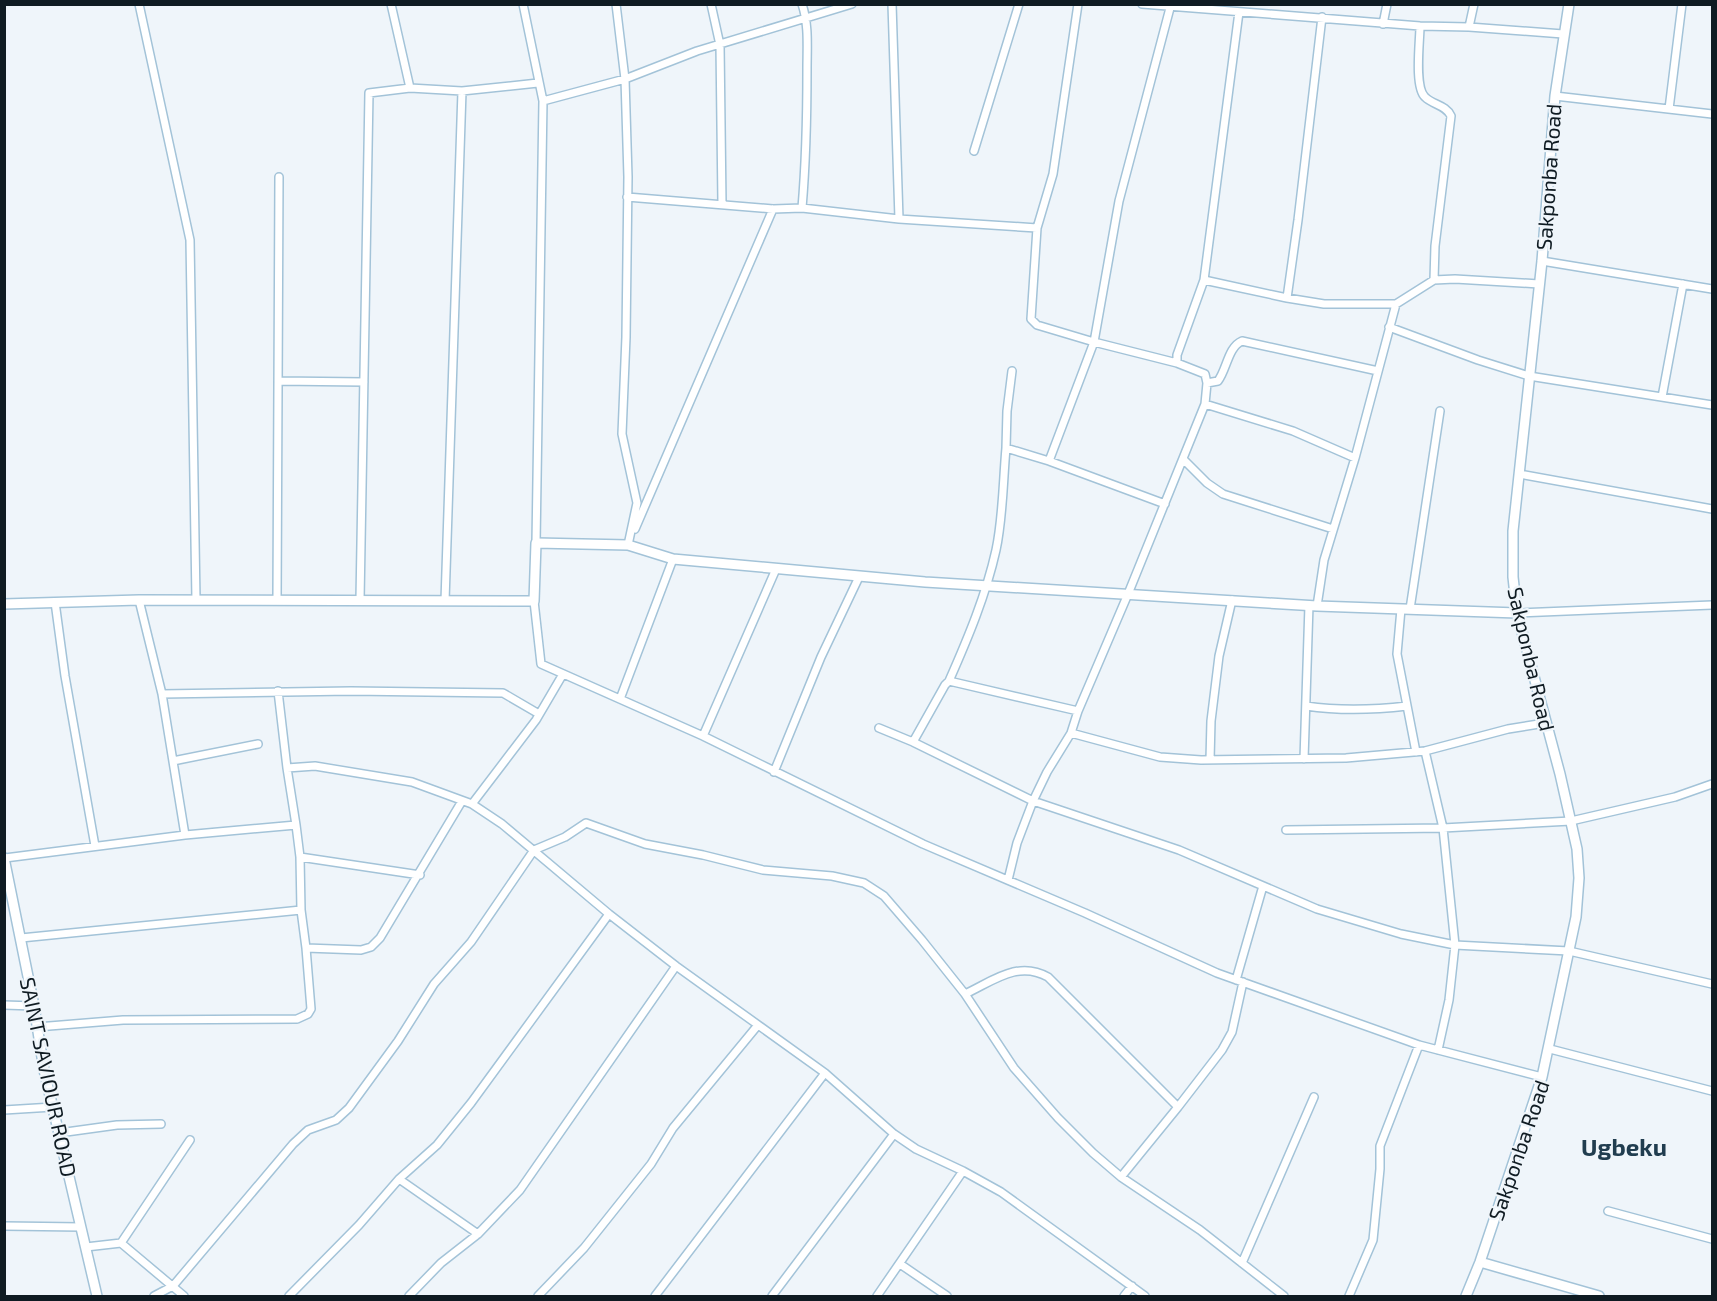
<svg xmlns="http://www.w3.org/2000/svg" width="1717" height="1301" font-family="'Exo 2',sans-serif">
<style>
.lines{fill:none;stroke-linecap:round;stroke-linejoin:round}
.street-casing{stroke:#a3c3d8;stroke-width:10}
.secondary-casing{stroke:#a3c3d8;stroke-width:12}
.street{stroke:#fff;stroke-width:7}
.secondary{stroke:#fff;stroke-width:9}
.labels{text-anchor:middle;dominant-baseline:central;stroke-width:4.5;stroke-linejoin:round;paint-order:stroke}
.street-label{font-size:21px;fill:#0f1b22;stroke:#eff5fa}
.quarter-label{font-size:24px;font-weight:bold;fill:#213d4f;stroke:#eff5fa}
</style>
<rect width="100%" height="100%" fill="#eff5fa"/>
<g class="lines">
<!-- street casing -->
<g class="street-casing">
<path id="street" d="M139 4 190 240 196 600
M391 4 410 88
M523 4 543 101 536 543
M616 4 625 79 628 177 626 337 622 434 637 503 628 545
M711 4 720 45 722 204
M802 4C809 25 807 47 807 69 807 116 806 161 802 208
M892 4 899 219
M1142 4 1420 26 1469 27 1563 34
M1383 24 1387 4
M1420 26C1420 41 1414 87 1425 97 1433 105 1446 105 1451 116L1435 246 1434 280
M1469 27 1474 4
M1555 96 1712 114
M543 101 625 79 697 51 852 4
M1669 109 1682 4
M974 151 1019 4
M627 197 773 209 802 208 899 219 1037 228
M1542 261 1712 289
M1204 280 1287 298 1324 304H1396L1434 280 1455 279 1539 284
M1287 298 1298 220 1322 17
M1389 327 1478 360 1529 376 1712 405
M1177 363V355L1204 280 1239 12
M1012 371 1007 411 1006 448 1049 461 1165 504
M278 381 364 382
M1207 383 1218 381C1227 369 1228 347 1242 341L1378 371
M1662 397 1683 284
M1205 404 1293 431 1355 458
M1183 459 1207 483 1223 494 1333 529
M1049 461 1094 342 1119 201 1170 8
M1519 474 1712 509
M635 529 773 209
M139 600 162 694 185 835
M277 600 279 177
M360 600 369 93 410 88 462 91 538 83
M445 601 462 91
M534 601 541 664 703 736 923 844 1085 913 1217 973 1419 1045 1542 1077
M55 602 65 676 95 846
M1317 606 1324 560 1355 458 1396 304
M1401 609 1397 654 1416 752
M1410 609 1440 411
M1517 613 1712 605
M949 681 1078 711
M278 691 287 768
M162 694 351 691 503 693 539 714
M620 699 673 559
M1306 706C1340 711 1373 710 1407 706
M879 728 913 742 1033 801 1179 850 1317 909 1401 934 1455 945 1569 951 1712 984
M1071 733 1160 757 1201 760 1346 758 1425 751 1508 729 1545 723
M703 736 776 569
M913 742 945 685 949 681C968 638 986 595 996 550 1003 518 1003 481 1006 448
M1425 751 1443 828 1455 945 1449 1000 1438 1050
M1304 759 1309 605
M1210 760 1211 721 1219 656 1232 600
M173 761 258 744
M774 772 821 657 859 577
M472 804 536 720 563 674
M1286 830 1443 828 1571 821 1675 797 1712 784
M300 857 420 875
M5 858 185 835 296 825 287 768 315 766 412 782 472 804 502 824 609 914 676 966 825 1073 894 1134 916 1149 963 1171 1001 1192 1145 1296
M1008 880 1017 843 1033 801 1047 772 1071 733 1078 711 1128 594 1205 404 1207 383 1205 374 1177 363 1094 342 1037 325 1031 319 1037 228 1053 174 1078 4
M21 938 301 910
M306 948 361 950 371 947 380 938 462 801
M1236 980 1263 886
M965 994C993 981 1018 960 1048 977L1178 1107 1121 1177
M4 1005 34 1006
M37 1027 123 1020 297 1019 308 1014 311 1009 306 948 301 910 300 857 296 825
M1550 1049 1712 1091
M1178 1107 1222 1050 1232 1032 1243 982
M4 1110 53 1107
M59 1133 117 1125 161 1124
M399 1179 478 1234
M1608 1211 1712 1239
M4 1226 81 1227
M121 1243 190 1140
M86 1247 121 1243 184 1296
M1242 1263 1314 1097
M900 1264 947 1296
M154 1296 173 1286 293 1144 308 1130 336 1120 349 1108 398 1041 434 984 471 942 534 850 565 837 586 823 645 844 703 855 763 870 832 876 864 883 884 896 922 940 965 994 1014 1068 1058 1118 1093 1153 1121 1177 1200 1230 1284 1296
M289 1296 359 1225 399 1179 437 1145 471 1103 609 914
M409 1296 441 1263 478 1234 520 1190 676 966
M538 1296 584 1248 651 1164 673 1128 758 1025
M655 1296 825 1073
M772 1296 894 1134
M877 1296 963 1171
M1124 1296 1132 1286
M1349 1296 1373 1240 1380 1169V1146L1419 1045"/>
</g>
<!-- secondary casing -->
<g class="secondary-casing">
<path id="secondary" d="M4 604 139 600 534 601 536 543 628 545 673 559 925 582 1317 606 1517 613
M4 858 34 1006 44 1070 97 1296
M1480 1262 1599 1296
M1466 1296 1480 1262 1542 1077 1576 917 1579 878 1577 849 1560 774 1517 613 1513 577V531L1542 261 1555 96 1569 4"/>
</g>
<!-- street -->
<use href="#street" class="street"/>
<!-- secondary -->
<use href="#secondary" class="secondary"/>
</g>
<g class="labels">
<!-- street labels -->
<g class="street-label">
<text transform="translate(1548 177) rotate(-86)">Sakponba Road</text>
<text transform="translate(1532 659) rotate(77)">Sakponba Road</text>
<text transform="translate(49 1077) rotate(78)">SAINT SAVIOUR ROAD</text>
<text transform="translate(1518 1150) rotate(-71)">Sakponba Road</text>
</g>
<!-- quarter labels -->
<g class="quarter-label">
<text x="1624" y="1146">Ugbeku</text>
</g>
</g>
<!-- border -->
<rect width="1717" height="1301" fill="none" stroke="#0f1b22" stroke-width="12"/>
</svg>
